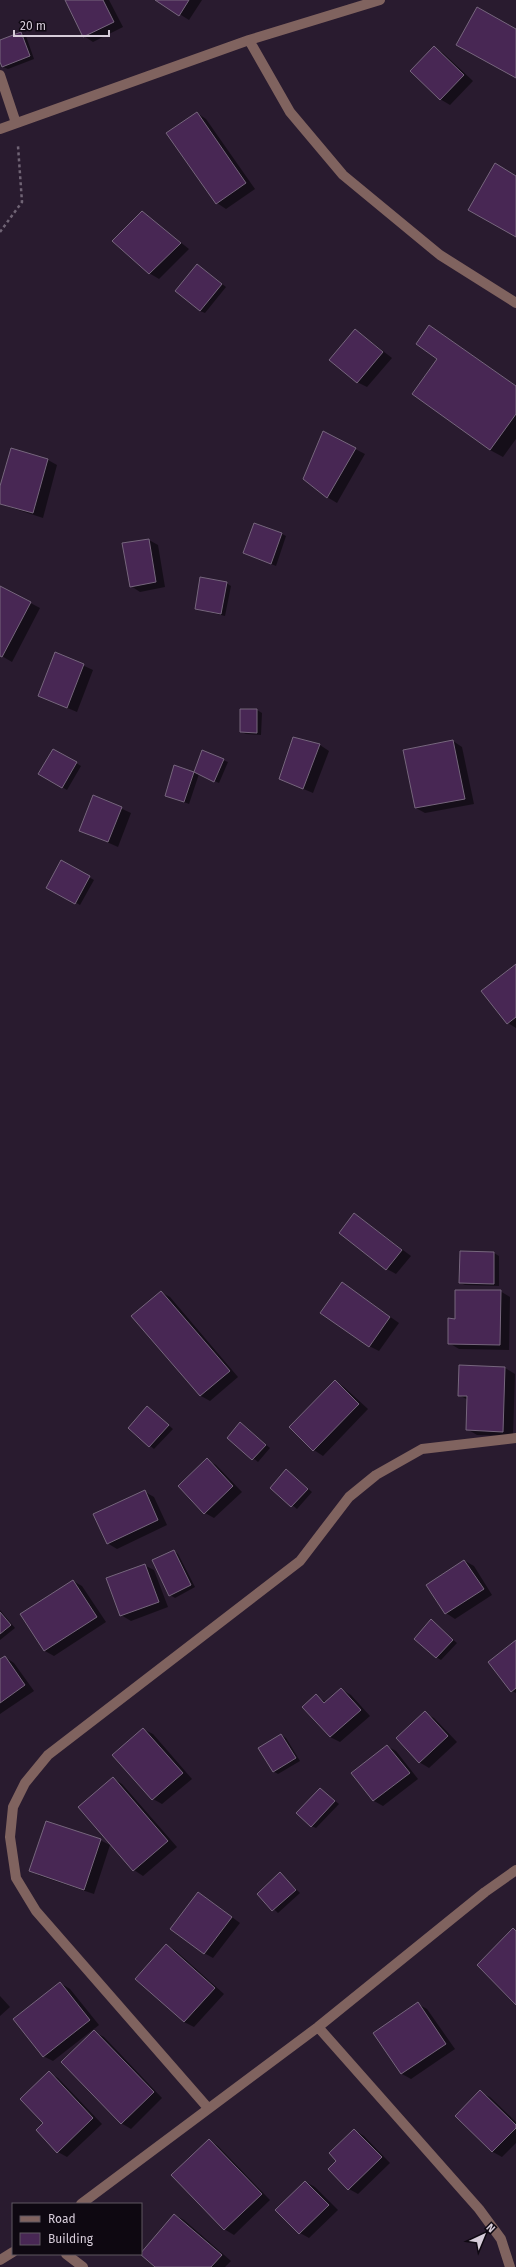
<svg xmlns="http://www.w3.org/2000/svg" width="516" height="2267" font-family="'Fira Sans',sans-serif">
<style>
.shadow{fill:#0007}
.building{fill:#482754;stroke:#76667d}
.lines{fill:none;stroke-linecap:round;stroke-linejoin:round}
.path{stroke:#706475;stroke-width:2.5;stroke-dasharray:3 3;stroke-linecap:butt}
.minor{stroke:#80635f;stroke-width:10}
</style>
<rect width="100%" height="100%" fill="#291b2f"/>
<!-- shadow -->
<path class="shadow" d="M67 0H109L123 27 93 42 84 36Z
M157 0H202L189 20Z
M21 33 26 36 34 59 8 69 3 67 0 59V41Z
M434 48 443 53 473 81 450 105 440 99Z
M197 113 206 119 255 189 226 209 217 203 168 133Z
M142 212 189 249 159 279 149 273Z
M198 265 226 287 205 313 200 311Z
M430 326 516 386V439L503 457 490 450 438 359Z
M356 330 392 358 367 387 357 382Z
M324 433 365 454 337 503 327 497Z
M11 449 48 460 57 465 43 518 0 504V490Z
M282 534 286 536 276 566 244 553Z
M149 540 158 545 165 587 140 592 131 586Z
M226 583 231 586 225 616 196 609Z
M0 587 40 608 12 662 0 655Z
M56 653 93 670 77 712 39 696Z
M257 710 262 713 261 735 246 734 241 732Z
M294 739 320 745 329 751 313 793 280 779Z
M453 741 462 747 474 804 425 813 416 808Z
M54 750 81 766 67 790 40 774Z
M203 752 228 762 219 783 199 774 189 804 166 795 175 767 194 773Z
M94 796 131 813 118 847 80 830Z
M62 862 94 880 80 905 47 887Z
M516 965V1028L508 1023Z
M355 1214 411 1256 396 1274 387 1269Z
M461 1252 494 1253 499 1256V1286L465 1285 460 1283Z
M342 1283 399 1323 379 1351 369 1346Z
M500 1291 510 1297 509 1350 459 1349 449 1343 456 1320Z
M161 1292 170 1297 238 1377 210 1401 201 1396 133 1316Z
M460 1367 505 1368 515 1374 513 1436 477 1435 467 1429 468 1400 459 1395Z
M335 1381 344 1387 368 1409 323 1456 314 1450 290 1427Z
M147 1407 173 1429 154 1449 129 1428Z
M241 1423 270 1448 258 1462 228 1438Z
M207 1460 216 1465 242 1492 214 1518 205 1513Z
M286 1470 312 1492 297 1509 271 1488Z
M145 1492 154 1497 167 1525 117 1549 107 1543Z
M174 1551 178 1554 195 1587 175 1598 170 1595Z
M465 1561 474 1566 492 1595 455 1619 446 1613Z
M144 1565 154 1570 168 1607 131 1621 121 1615Z
M73 1581 82 1586 106 1622 54 1656 45 1651Z
M0 1610 15 1628 0 1640Z
M431 1621 457 1643 441 1660 436 1657Z
M516 1641V1693L512 1691Z
M5 1657 14 1663 34 1691 0 1714V1660Z
M341 1689 351 1695 370 1716 340 1742 330 1737 316 1696 326 1702Z
M425 1713 434 1718 457 1742 429 1768 419 1762Z
M143 1729 153 1734 192 1779 162 1804 153 1799Z
M281 1735 286 1738 300 1761 278 1774 273 1771Z
M387 1746 396 1751 418 1779 383 1806 374 1801 352 1773Z
M113 1778 122 1784 177 1847 143 1876 134 1870 80 1807Z
M320 1789 339 1804 316 1828 311 1826Z
M100 1840 110 1845 94 1894 40 1876 30 1871Z
M280 1873 300 1893 278 1913 258 1894Z
M199 1893 240 1923 213 1958 204 1953Z
M166 1945 176 1951 224 1994 194 2027 184 2022 137 1979Z
M60 1983 70 1989 99 2025 53 2061 43 2056Z
M0 1996 10 2007 0 2016Z
M418 2004 427 2009 455 2049 411 2079 402 2074Z
M94 2032 104 2037 162 2098 131 2129 121 2123Z
M49 2073 58 2078 102 2124 67 2157 58 2152 45 2123Z
M480 2092 490 2097 516 2122V2143L502 2157 493 2152 456 2116Z
M354 2130 364 2136 390 2163 358 2194 349 2189 337 2161Z
M209 2140 218 2146 270 2200 234 2235 224 2229Z
M306 2182 315 2187 338 2210 309 2238 300 2233Z
M175 2215 184 2220 231 2261 225 2267H157Z"/>
<!-- building -->
<path class="building" d="M65 0H103L114 22 83 37Z
M155 0H189L179 16Z
M477 7 516 29V78L456 45Z
M21 32 30 56 2 67 0 62V40Z
M434 46 464 75 440 100 410 71Z
M197 112 246 183 216 204 166 133Z
M495 163 516 176V237L468 210Z
M142 211 181 243 149 274 112 241Z
M197 264 222 284 200 311 175 291Z
M429 325 516 386V414L490 450 412 394 437 359 416 344Z
M355 329 383 352 357 383 329 360Z
M323 431 356 448 327 498 303 479Z
M11 448 48 459 33 513 0 504V486Z
M254 523 282 533 271 564 243 553Z
M149 539 156 582 130 587 122 543Z
M200 577 227 582 221 614 195 609Z
M0 586 31 602 2 657 0 656Z
M55 652 84 664 67 708 38 696Z
M240 709H257V733L240 732Z
M293 737 320 744 303 789 279 779Z
M453 740 465 799 415 808 403 750Z
M53 749 77 762 62 788 38 774Z
M202 750 224 759 214 782 194 772Z
M174 765 194 772 184 802 165 796Z
M93 795 122 807 108 842 79 831Z
M61 860 90 876 75 904 46 888Z
M516 964V1017L507 1024 481 991Z
M354 1213 402 1250 386 1270 339 1233Z
M460 1251 494 1252V1284L459 1283Z
M342 1282 390 1317 369 1347 320 1313Z
M455 1290H501L500 1345 448 1344V1318L455 1319Z
M161 1291 230 1371 200 1396 131 1316Z
M459 1365 505 1367 503 1432 466 1430 467 1396H458Z
M335 1380 359 1404 313 1451 289 1427Z
M147 1406 169 1425 149 1447 128 1428Z
M240 1422 266 1445 252 1460 227 1438Z
M207 1458 233 1486 204 1514 178 1486Z
M286 1469 308 1489 291 1507 270 1488Z
M145 1490 158 1520 107 1544 93 1514Z
M174 1550 191 1585 169 1596 152 1560Z
M464 1560 484 1589 445 1614 426 1585Z
M145 1564 159 1602 120 1616 106 1578Z
M73 1580 97 1617 44 1651 20 1614Z
M0 1612 11 1625 0 1634Z
M431 1619 453 1640 436 1658 414 1639Z
M516 1640V1688L511 1692 488 1662Z
M5 1656 25 1685 0 1703V1659Z
M341 1688 361 1710 330 1737 302 1707 316 1694 324 1703Z
M425 1711 448 1736 419 1763 396 1738Z
M143 1728 183 1773 152 1800 112 1755Z
M281 1734 296 1758 273 1772 258 1748Z
M387 1745 410 1773 373 1801 351 1773Z
M113 1777 168 1841 133 1871 78 1807Z
M320 1788 335 1801 311 1827 296 1813Z
M46 1821 101 1839 84 1890 29 1871Z
M280 1872 296 1890 272 1911 257 1894Z
M198 1892 232 1917 204 1954 170 1929Z
M513 1928 516 1931V2005L477 1965Z
M166 1944 215 1988 184 2022 135 1979Z
M60 1982 90 2020 43 2057 13 2019Z
M418 2002 446 2044 401 2074 373 2033Z
M94 2030 154 2092 121 2124 61 2062Z
M49 2071 93 2118 57 2153 36 2130 43 2123 20 2099Z
M480 2090 516 2125V2128L492 2152 455 2116Z
M354 2129 382 2157 348 2190 328 2169 336 2161 329 2153Z
M209 2139 262 2194 224 2230 171 2175Z
M305 2181 329 2205 299 2234 275 2210Z
M174 2214 222 2255 211 2267H155L140 2254Z"/>
<g class="lines">
<!-- path -->
<path class="path" d="M0 232 22 202 18 146"/>
<!-- minor -->
<path class="minor" d="M249 40 290 112 343 175 440 255 516 303
M0 75 16 123
M0 129 249 40 380 0
M318 2027 479 2209 501 2239 510 2267
M208 2108 36 1911 16 1878 10 1837 13 1807 25 1783 48 1755 300 1561 349 1497 376 1475 422 1449 516 1438
M81 2204 318 2027 485 1892 516 1870
M66 2254 83 2267
M0 2260 13 2252"/>
</g>
<!-- legend -->
<rect x="12" y="2203" width="130" height="52" fill="#0e0811" stroke="#5e5761"/>
<rect x="20" y="2216" width="20" height="6" fill="#80635f" stroke="#5e5761"/>
<text x="48" y="2223" font-size="12" fill="#d7cdda">Road</text>
<rect x="20" y="2233" width="20" height="12" fill="#482754" stroke="#5e5761"/>
<text x="48" y="2243" font-size="12" fill="#d7cdda">Building</text>
<!-- north arrow -->
<g transform="translate(484 2235) rotate(44)" stroke="#0e0811" stroke-width="3" paint-order="stroke">
<path d="M0-3L7 15L0 10L-7 15Z" fill="#d7cdda"/>
<text y="-6" font-size="11" font-weight="bold" text-anchor="middle" fill="#d7cdda">N</text>
</g>
<!-- scale -->
<path d="M14 30v6h95v-6" fill="none" stroke="#d7cdda" stroke-width="2"/>
<text x="20" y="30" font-size="12" fill="#d7cdda" stroke="#0e0811" stroke-width="3" paint-order="stroke">20 m</text>
</svg>
